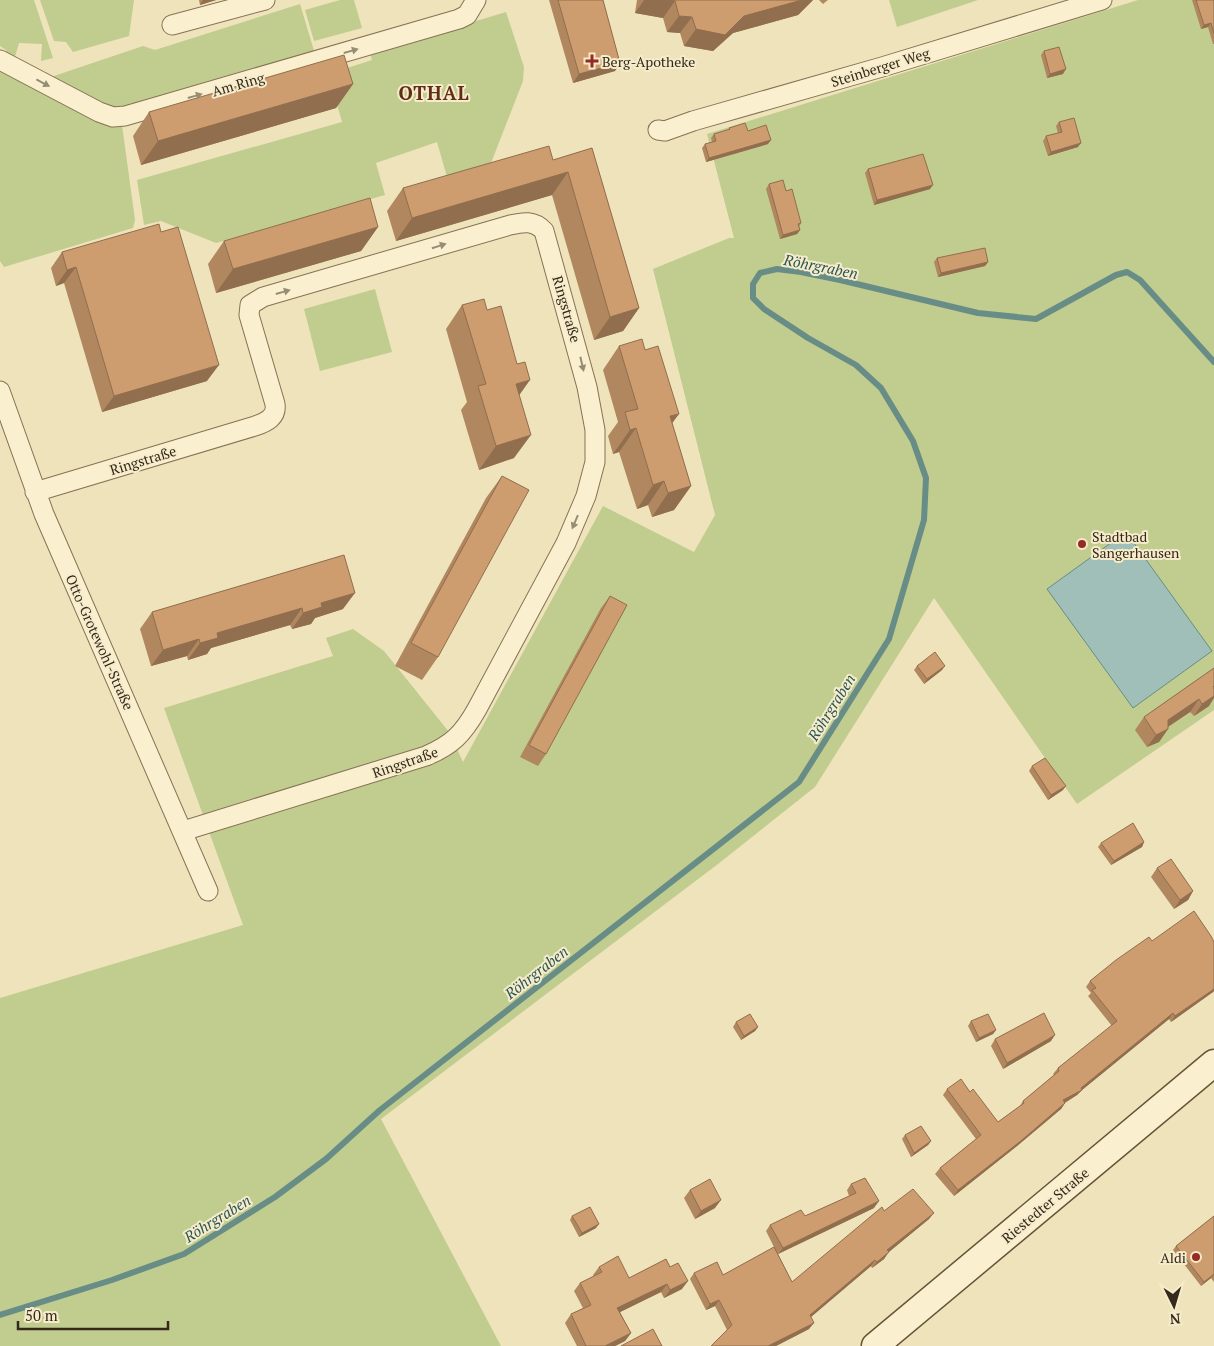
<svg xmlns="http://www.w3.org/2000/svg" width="1214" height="1346" font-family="'PT Serif',serif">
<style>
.green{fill:#c1cc8f}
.water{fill:#9fbfb8;stroke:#678d86}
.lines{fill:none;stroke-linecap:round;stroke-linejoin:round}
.stream{stroke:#678d86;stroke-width:6}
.minor-casing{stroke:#867255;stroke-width:21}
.secondary-casing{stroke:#675338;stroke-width:29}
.minor{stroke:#faefce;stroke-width:19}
.secondary{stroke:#faefce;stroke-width:26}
.wall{fill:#b1875f}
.shaded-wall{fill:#906e4e}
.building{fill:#ce9d6f;stroke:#906e4e}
.oneway{fill:#978c74}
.poi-dot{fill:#972a23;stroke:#f6eccb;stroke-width:2}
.labels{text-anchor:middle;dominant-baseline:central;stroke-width:4;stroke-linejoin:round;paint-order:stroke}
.poi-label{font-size:14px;fill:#34291a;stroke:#f6eccb;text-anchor:start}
.street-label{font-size:14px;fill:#34291a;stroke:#f6eccb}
.water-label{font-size:15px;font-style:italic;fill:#295555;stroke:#f6eccb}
.district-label{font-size:19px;font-weight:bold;letter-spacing:1px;fill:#622d18;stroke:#f6eccb}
</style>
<rect width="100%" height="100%" fill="#efe3bb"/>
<!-- green -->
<path class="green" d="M0 0H34L53 58 41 61 42 44 19 43 14 60 6 57V50L0 46Z
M40 0H134L129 36 73 52 66 42 54 41Z
M340 0H354L362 28 314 41 305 10Z
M889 0H978L897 27Z
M1138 0H1214V710L1077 804 934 598 815 787 718 864 381 1119 501 1346H0V998L243 925 164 708 333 656 326 638 353 629 384 651 449 732 463 762 603 506 694 552 715 515 653 269 729 238H734L707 134Z
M300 4 315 54 138 103 113 108 48 78 143 46 155 50Z
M506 12 524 67 523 81 491 163 447 177 437 142 376 163 385 195 216 243 161 221 144 225 137 180 342 122 326 66 341 70 372 60 370 53Z
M0 65 122 125 135 220 133 228 4 267 0 261Z
M375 289 392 352 320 371 304 309Z"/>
<!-- water -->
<path class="water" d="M1126 532 1212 651 1133 708 1047 589Z"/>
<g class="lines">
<!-- stream -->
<path class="stream" d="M0 1315 112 1280 184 1254 275 1197 326 1159 380 1110 799 782 889 639 924 520 926 478 913 441 881 388 856 365 808 338 764 309 753 298V284L760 273 777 269 801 272 840 280 978 313 1036 319 1116 275 1127 272 1140 280 1214 362"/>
<!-- minor casing -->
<g class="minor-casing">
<path id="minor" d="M172 25 265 0
M0 60 99 112 113 117 125 116 459 19 467 15 476 0
M658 130 665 131 693 121 882 67 1102 0
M0 391 44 514 208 891
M35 492 255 426C267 422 277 417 275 404L249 315 250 305 263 297 510 225C523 222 534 220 544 231L587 387 595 430V462L586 496 566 543 477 709C463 734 452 745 426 756L183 831"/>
</g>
<!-- secondary casing -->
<g class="secondary-casing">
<path id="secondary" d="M875 1346 1214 1063"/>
</g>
<!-- minor -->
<use href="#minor" class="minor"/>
<!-- secondary -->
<use href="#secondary" class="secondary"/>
</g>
<!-- wall -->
<path class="wall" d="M199 0H216L200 5Z
M549 0H603L620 63 615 71 573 83Z
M637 0H813L798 15 733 33 713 51 684 46 680 33 667 32 663 18 635 13Z
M819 0H828L823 4Z
M1192 0H1214V44H1213L1208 27 1201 29Z
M1044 51 1063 74 1047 78 1041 55Z
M353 84 336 108 141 165 133 136 149 112Z
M1059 122 1078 147 1048 156 1043 141 1046 136 1058 133 1056 126Z
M729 128 748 131 768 144 706 162 702 148 705 144 712 142 711 138 714 134 728 130Z
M592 148 639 308 623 331 594 340 552 195 396 241 387 211 403 188 553 160Z
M868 169 930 189 874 205 865 173Z
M769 184 786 191 801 223 799 227 800 230 797 234 780 239 766 189Z
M378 227 361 251 216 293 208 264 224 241Z
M161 232 207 381 102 412 64 283 56 286 51 268 62 252Z
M937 258 988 262 985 266 938 277 934 262Z
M462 305 487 310 519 395 514 458 479 470 461 410 467 402 446 329Z
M619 346 645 350 672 423 691 486 674 510 652 517 648 505 637 509 619 452 613 454 608 436 618 422 603 370Z
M502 476 438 657 422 680 395 666 486 498Z
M344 555 343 609 315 618 311 624 292 629 290 625 211 648 207 654 188 660 187 656 151 666 140 629 152 612Z
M610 596 546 754 538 766 520 757 601 608Z
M917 666 942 670 924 684 914 670Z
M1214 668 1209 706 1194 716 1190 712 1168 727V729L1159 742 1147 747 1135 730 1144 717Z
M1032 766 1063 790 1048 800 1029 771Z
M1144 842 1142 847 1111 865 1098 847 1101 843Z
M1157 868 1193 891 1188 900 1174 909 1151 877Z
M1152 941 1214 942V991L1213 992 1171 1022 1169 1019 1082 1090 1077 1095 1065 1103 1061 1109 1017 1146 954 1196 935 1174 940 1168 976 1139 943 1095 947 1089 970 1092 998 1122 1020 1106 1023 1101 1054 1075 1053 1074 1058 1068 1112 1026 1088 996 1091 993 1086 987 1090 981Z
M971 1021 996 1030 993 1034 976 1042 968 1026Z
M736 1022 758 1027 755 1031 741 1040 733 1027Z
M995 1039 1051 1041 1003 1069 991 1046Z
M905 1135 931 1141 928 1145 911 1157 902 1139Z
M851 1184 874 1208 778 1254 792 1282 884 1211 929 1219 888 1252 884 1259 872 1268 871 1266 811 1317 809 1329 776 1346H711L727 1330 715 1306 706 1310 690 1279 694 1273 723 1275 774 1247 766 1231 770 1225 805 1216 849 1196 847 1190Z
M690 1190 715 1208 695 1219 684 1198Z
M572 1216 596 1228 579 1237 570 1220Z
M1214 1216V1282L1211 1278 1201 1286 1173 1250 1176 1246Z
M666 1259 682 1289 664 1298 661 1292 620 1312 631 1333 625 1341 615 1346H577L565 1323 571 1314 583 1308 574 1291 580 1283 594 1276 593 1275 599 1267 629 1278Z"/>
<!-- shaded-wall -->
<path class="shaded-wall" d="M203 0H216L200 5Z
M644 0H667L675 1 663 18 635 13Z
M802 0H813L798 15 733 33 713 51 684 46 696 29Z
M679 16 692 17 680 33 667 32Z
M1211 23 1208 27 1201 29 1204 25Z
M620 63 615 71 573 83 579 74Z
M1066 69 1063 74 1047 78 1050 74Z
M353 84 336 108 141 165 158 141Z
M771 140 768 144 706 162 709 158Z
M1081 143 1078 147 1048 156 1051 152Z
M568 172 552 195 396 241 412 218Z
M933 185 930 189 874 205 877 200Z
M378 227 361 251 216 293 233 269Z
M800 230 797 234 780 239 783 235Z
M988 262 985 266 938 277 941 273Z
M76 267 64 283 56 286 67 270Z
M639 308 623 331 594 340 610 317Z
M219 365 207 381 102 412 114 396Z
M530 380 513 404 516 384Z
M679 414 662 437 670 416Z
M636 428 619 452 613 454 630 430Z
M531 435 514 458 479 470 496 446Z
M664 481 648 505 637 509 653 485Z
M691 486 674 510 652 517 668 493Z
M355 593 343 609 315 618 311 624 292 629 303 613 321 603Z
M302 608 290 625 211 648 207 654 188 660 200 643 217 633Z
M199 639 187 656 151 666 163 650Z
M945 666 942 670 924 684 927 679Z
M1214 696V698L1209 706 1194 716 1202 704Z
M1199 699 1190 712 1160 732 1168 720Z
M1168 729 1159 742 1147 747 1156 735Z
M1066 786 1063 790 1048 800 1051 795Z
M1144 842 1142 847 1111 865 1114 861Z
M1193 891 1188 900 1174 909 1180 900Z
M1214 988V991L1213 992 1171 1022 1175 1016Z
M1173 1013 1169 1019 1082 1090 1077 1095 1059 1106 1063 1100 1081 1088Z
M758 1027 755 1031 741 1040 744 1036Z
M996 1030 993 1034 976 1042 979 1038Z
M1055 1035 1051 1041 1003 1069 1007 1063Z
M1065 1103 1061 1109 1017 1146 954 1196 958 1190Z
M931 1141 928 1145 911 1157 914 1153Z
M721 1200 715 1208 695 1219 701 1211Z
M879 1201 874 1208 778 1254 783 1248Z
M934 1213 929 1219 883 1257 887 1250Z
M599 1224 596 1228 579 1237 582 1233Z
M889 1252 884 1259 872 1268 877 1262Z
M875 1260 871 1266 805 1322 810 1315Z
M1214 1274 1211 1278 1201 1286 1204 1282Z
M688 1281 682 1289 664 1298 670 1290Z
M667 1284 661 1292 612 1316 617 1308Z
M719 1300 715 1306 706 1310 710 1304Z
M814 1323 809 1329 776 1346H768Z
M631 1333 625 1341 615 1346H605Z"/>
<!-- building -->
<path class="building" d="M558 0H603L620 63 579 74Z
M667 0H802L744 16 725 35 696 29 692 17 679 16 675 1Z
M1196 0H1214V34L1211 23 1204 25Z
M1059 47 1066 69 1050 74 1044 51Z
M344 55 353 84 158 141 149 112Z
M1074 118 1081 143 1051 152 1046 136 1062 132 1059 122Z
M745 123 748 131 766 125 771 140 709 158 705 144 716 141 714 134 730 129 729 128Z
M549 146 553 160 592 148 639 308 610 317 568 172 412 218 403 188Z
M923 154 933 185 877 200 868 169Z
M783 180 786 191 792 189 801 223 798 224 800 230 783 235 769 184Z
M370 198 378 227 233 269 224 241Z
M159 224 161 232 178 227 219 365 114 396 76 267 67 270 62 252Z
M985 248 988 262 941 273 937 258Z
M484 299 487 310 501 306 517 364 525 362 530 380 516 384 531 435 496 446 478 386 486 384 462 305Z
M642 339 645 350 658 346 679 414 670 416 691 486 668 493 664 481 653 485 636 428 630 430 625 412 638 409 619 346Z
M502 476 529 490 438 657 411 643Z
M344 555 355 593 321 603 322 607 303 613 302 608 217 633 218 638 200 643 199 639 163 650 152 612Z
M610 596 627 605 546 754 529 745Z
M935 652 945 666 927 679 917 666Z
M1214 668V686L1213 687 1214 689V696L1202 704 1199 699 1168 720V729L1156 735 1144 717Z
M1045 758 1066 786 1051 795 1032 766Z
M1133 823 1144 842 1114 861 1101 843Z
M1171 859 1193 891 1180 900 1157 868Z
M1194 911 1211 936 1214 942V989L1175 1016 1173 1013 1081 1088 1082 1090 1063 1100 1065 1103 1022 1140 958 1190 940 1168 981 1135 947 1089 961 1079 970 1092 973 1089 998 1122 1024 1103 1023 1101 1059 1071 1058 1068 1117 1021 1092 990 1096 988 1090 981 1116 960 1149 937 1152 941Z
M1044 1013 1055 1035 1007 1063 995 1039Z
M750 1014 758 1027 744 1036 736 1022Z
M988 1014 996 1030 979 1038 971 1021Z
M921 1126 931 1141 914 1153 905 1135Z
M865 1178 879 1201 783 1248 770 1225 801 1210 805 1216 856 1193 851 1184Z
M710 1179 721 1200 701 1211 690 1190Z
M913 1189 934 1213 887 1250 889 1252 877 1262 875 1260 810 1315 814 1323 768 1346H711L732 1325 719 1300 710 1304 694 1273 717 1262 723 1275 774 1247 792 1282 882 1207 884 1211Z
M590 1207 599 1224 582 1233 572 1216Z
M1214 1216V1274L1204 1282 1176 1246Z
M618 1256 629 1278 666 1259 670 1267 678 1263 688 1281 670 1290 667 1284 617 1308 631 1333 605 1346H586L571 1314 591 1305 580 1283 602 1272 599 1267Z
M653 1329 662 1346H621Z"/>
<!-- one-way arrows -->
<defs><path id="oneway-solid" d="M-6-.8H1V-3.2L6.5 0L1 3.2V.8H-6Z" transform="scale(1.25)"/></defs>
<g class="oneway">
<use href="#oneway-solid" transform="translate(351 51) rotate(-16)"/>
<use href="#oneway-solid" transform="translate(43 83) rotate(28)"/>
<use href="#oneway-solid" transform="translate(195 96) rotate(-16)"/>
<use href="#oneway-solid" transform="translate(439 246) rotate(-17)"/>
<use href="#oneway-solid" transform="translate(283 292) rotate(-16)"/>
<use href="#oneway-solid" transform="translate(582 364) rotate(77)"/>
<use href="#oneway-solid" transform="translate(575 522) rotate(113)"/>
</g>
<!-- markers -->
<g class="poi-dot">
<path d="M589.5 53.5h5v5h5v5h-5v5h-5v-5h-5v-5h5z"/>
<circle cx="1082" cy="544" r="5"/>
<circle cx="1196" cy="1257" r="5"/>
</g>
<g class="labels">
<!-- poi labels -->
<g class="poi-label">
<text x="602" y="61">Berg-Apotheke</text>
<text x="1092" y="536">Stadtbad<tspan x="1092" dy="16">Sangerhausen</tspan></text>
<text x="1186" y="1257" text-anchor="end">Aldi</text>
</g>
<!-- street labels -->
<g class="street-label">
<text transform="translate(880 67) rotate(-17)">Steinberger Weg</text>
<text transform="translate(238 84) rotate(-16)">Am Ring</text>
<text transform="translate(567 309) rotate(74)">Ringstraße</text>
<text transform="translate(143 460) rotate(-17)">Ringstraße</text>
<text transform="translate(100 642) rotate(66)">Otto-Grotewohl-Straße</text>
<text transform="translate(405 762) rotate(-19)">Ringstraße</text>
<text transform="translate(1045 1205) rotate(-40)">Riestedter Straße</text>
</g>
<!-- water labels -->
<g class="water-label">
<text transform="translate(821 266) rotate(11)">Röhrgraben</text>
<text transform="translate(831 707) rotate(-58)">Röhrgraben</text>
<text transform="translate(536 972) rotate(-38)">Röhrgraben</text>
<text transform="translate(217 1218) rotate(-32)">Röhrgraben</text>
</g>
<!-- district labels -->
<g class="district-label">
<text x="434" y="92">OTHAL</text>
</g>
</g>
<!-- north arrow -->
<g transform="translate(1174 1306) rotate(175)" stroke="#f6eccb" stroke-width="4" paint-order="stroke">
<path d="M0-4L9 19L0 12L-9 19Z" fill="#34291a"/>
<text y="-8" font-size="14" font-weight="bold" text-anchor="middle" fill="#34291a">N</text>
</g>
<!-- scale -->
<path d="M18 1321v8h150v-8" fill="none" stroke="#34291a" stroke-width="2.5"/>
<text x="25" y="1321" font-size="15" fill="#34291a" stroke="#f6eccb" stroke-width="4" paint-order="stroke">50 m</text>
</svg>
